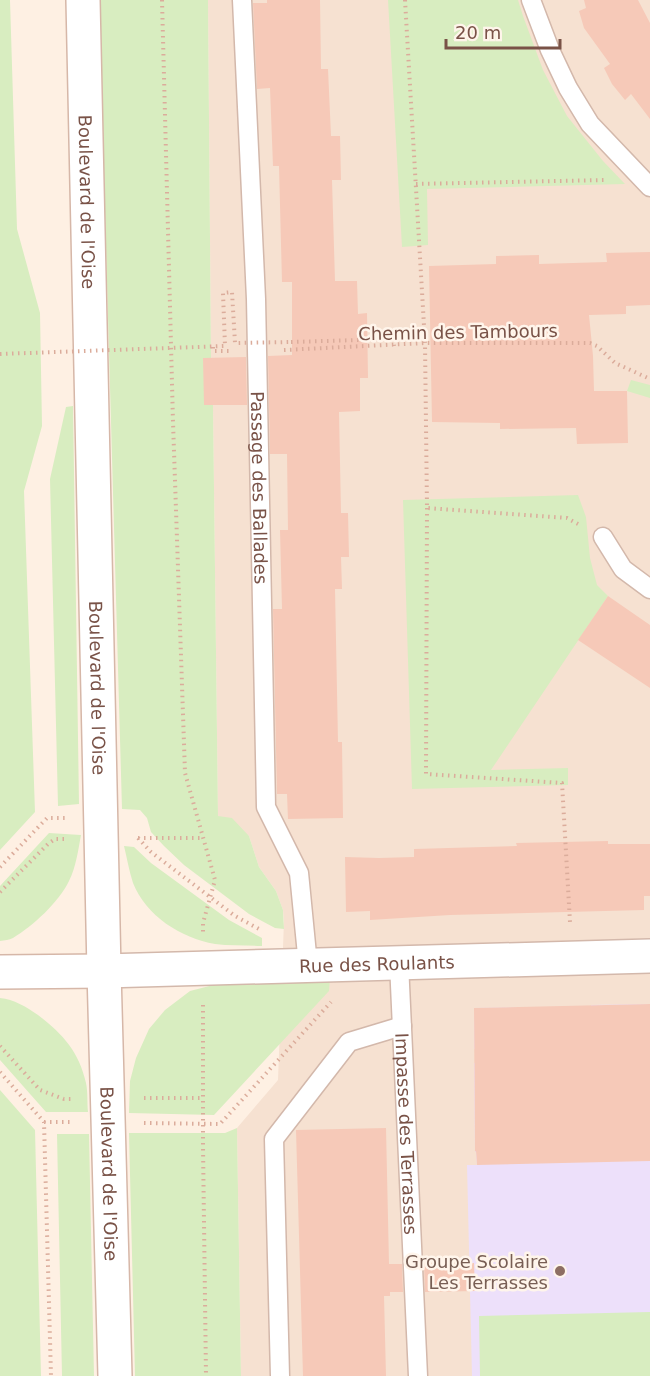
<svg xmlns="http://www.w3.org/2000/svg" width="650" height="1376" font-family="'DejaVu Sans',sans-serif">
<style>
.residential{fill:#f6e1d1}
.education{fill:#ede0fa}
.green{fill:#d8edc0}
.building{fill:#f6c9b8}
.lines{fill:none;stroke-linecap:round;stroke-linejoin:round}
.lane-casing{stroke:#d3b8ab;stroke-width:21}
.street-casing{stroke:#d3b8ab;stroke-width:36}
.secondary-casing{stroke:#d6b7a8;stroke-width:36}
.path{stroke:#dbac9b;stroke-width:4;stroke-dasharray:1.5 4.5;stroke-linecap:butt}
.lane{stroke:#fff;stroke-width:18}
.street{stroke:#fff;stroke-width:33}
.secondary{stroke:#fff;stroke-width:33}
.path-bridge{stroke:#dbac9b;stroke-width:4;stroke-dasharray:1.5 4.5;stroke-linecap:butt}
.education-dot{fill:#8d6e63;stroke:#fff5eb;stroke-width:2}
.labels{text-anchor:middle;dominant-baseline:central;stroke-width:5;stroke-linejoin:round;paint-order:stroke}
.street-label{font-size:18px;fill:#795247;stroke:#fff5eb}
.education-label{font-size:18px;fill:#785e54;stroke:#fff5eb;text-anchor:end}
</style>
<rect width="100%" height="100%" fill="#fef0e3"/>
<!-- residential -->
<path class="residential" d="M208 0H650V1376H241L237 1128 278 1080 284 921 283 910 276 891 259 867 249 836 218 816 213 405 203 358 211 357Z"/>
<!-- education -->
<path class="education" d="M650 1004V1376H472L467 1165H477L476 1152H475L474 1063 484 1062V1049H474V1008L564 1007 591 1017V1005Z"/>
<!-- green -->
<path class="green" d="M0 0H10L17 229 40 313 42 426 24 491 35 812 0 850Z
M99 0H208L211 358H203L213 405 218 816 232 818 249 836 259 867 276 891 283 910 284 929 275 928 249 914 184 865 164 846 151 832 147 818 140 810 122 809Z
M388 0H518L523 16 543 70 567 116 603 161 625 184 427 189 428 245 402 247Z
M631 380 650 385V398L627 391Z
M73 406 79 804 58 806 50 479 66 407Z
M578 495 586 517 590 558 597 585 608 596 491 770 568 768V785L412 789 403 500Z
M49 833 81 835C78 851 76 867 69 881 59 902 33 926 13 938 9 940 5 940 0 941V886Z
M124 846 134 847 151 863 229 920 262 938V946C247 945 230 946 215 944 181 938 146 916 133 883 129 871 127 858 124 846Z
M330 978 329 991 214 1115 129 1113 130 1081 136 1058 149 1029 165 1010 190 991 225 982Z
M0 998C14 999 26 1007 38 1015 63 1034 79 1052 86 1083 88 1092 87 1102 88 1112H46L0 1060Z
M0 1090 35 1130 41 1376H0Z
M237 1128 241 1376H135L129 1133H225Z
M57 1134H89L94 1376H62Z
M650 1312V1376H480L479 1316Z"/>
<!-- building -->
<path class="building" d="M267 0H320L321 69H328L331 136H340L341 180H332L335 281H357L358 314 367 313 368 378H360V411L339 412 341 513H348L349 557H341L342 589H335L338 742H342L343 818 288 819 287 794H277L273 609H282L280 530H288L287 454H270L268 356 292 355V282H282L279 166H273L270 88 257 89 253 3H267Z
M584 0H638L650 23V119L631 94 625 100 612 84 604 68 610 64 584 28 579 11 586 8Z
M650 252V305L626 306V314L589 315 593 356 594 391H627L628 443 577 444 576 428 500 429V423L432 422 429 266 496 264V256L539 255V264L607 262 606 253Z
M246 357 247 405H204L203 358Z
M608 596 650 625V688L578 640Z
M608 841V844H650V896H644V910L450 915 370 920V911L346 912 345 857 379 858 414 857V849L517 846 516 843Z
M650 1004V1161L477 1165 476 1151 475 1152 474 1008Z
M386 1128 389 1264H402L403 1292H390V1296H384L386 1376H303L296 1130Z
M424 1263H474L475 1291 425 1292Z"/>
<g class="lines">
<!-- lane casing -->
<g class="lane-casing">
<g id="lane">
<path id="s1" d="M242 0 256 299 266 807 299 873 308 965"/>
<path d="M531 0 550 50 568 88 590 124 650 187"/>
<path d="M603 537 623 569 650 589"/>
<path id="s2" d="M399 963 418 1376"/>
<path d="M280 1376 274 1139 349 1042 402 1026"/>
</g>
</g>
<!-- street casing -->
<g class="street-casing">
<g id="street">
<path id="s3" d="M104 971 650 956"/>
</g>
</g>
<!-- secondary casing -->
<g class="secondary-casing">
<g id="secondary">
<path id="s4" d="M83 0 104 971 115 1376"/>
<path d="M0 972 104 971"/>
</g>
</g>
<!-- path -->
<path class="path" d="M162 0 173 422 185 773 215 880 203 923V934
M405 0 425 343 427 508 567 518 578 524
M416 184 604 180
M291 342 393 339 394 346
M213 347V351H229
M284 350 425 343H590L597 346 615 363 650 379
M427 508 426 774 562 783 570 922
M138 838 151 852 235 916 259 929
M138 838H204
M0 867 47 818H65
M0 892 48 844 55 839H64
M203 1005V1146L206 1376
M0 1046 40 1090 64 1099H73
M0 1072 44 1122 51 1376
M144 1098H203
M44 1122H73
M144 1123 220 1124 331 1002"/>
<!-- lane -->
<use href="#lane" class="lane"/>
<!-- street -->
<use href="#street" class="street"/>
<!-- secondary -->
<use href="#secondary" class="secondary"/>
<!-- path-bridge -->
<path class="path-bridge" d="M0 354 225 346 223 293 232 292 235 343 291 342"/>
</g>
<!-- markers -->
<circle class="education-dot" cx="560" cy="1271" r="6"/>
<g class="labels">
<!-- street labels -->
<g class="street-label">
<text stroke="none"><textPath href="#s4" startOffset="202">Boulevard de l'Oise</textPath></text>
<text transform="translate(458 332) rotate(-1)">Chemin des Tambours</text>
<text stroke="none"><textPath href="#s1" startOffset="488">Passage des Ballades</textPath></text>
<text stroke="none"><textPath href="#s4" startOffset="688">Boulevard de l'Oise</textPath></text>
<text stroke="none"><textPath href="#s3" startOffset="273">Rue des Roulants</textPath></text>
<text stroke="none"><textPath href="#s2" startOffset="171">Impasse des Terrasses</textPath></text>
<text stroke="none"><textPath href="#s4" startOffset="1174">Boulevard de l'Oise</textPath></text>
</g>
<!-- education labels -->
<g class="education-label">
<text x="548" y="1261">Groupe Scolaire<tspan x="548" dy="21">Les Terrasses</tspan></text>
</g>
</g>
<!-- scale -->
<path d="M446 39v9h114v-9" fill="none" stroke="#795247" stroke-width="3"/>
<text x="455" y="39" font-size="18" fill="#795247" stroke="#fff5eb" stroke-width="4.5" paint-order="stroke">20 m</text>
</svg>
